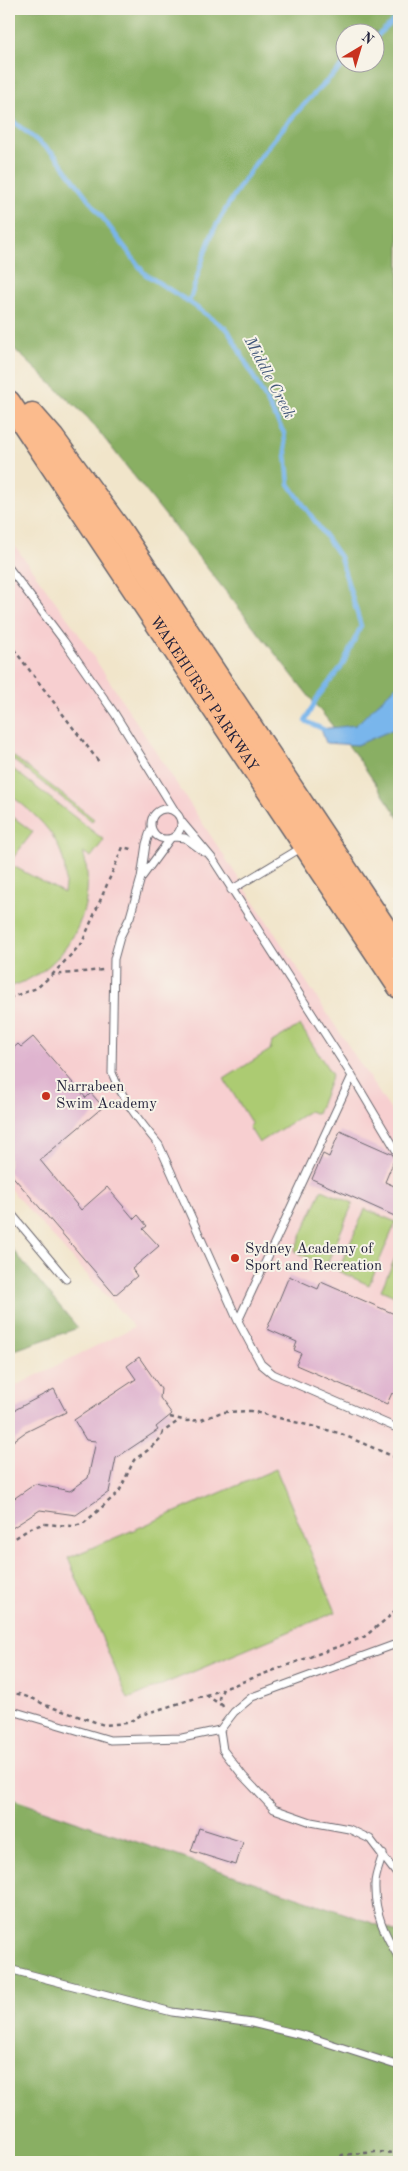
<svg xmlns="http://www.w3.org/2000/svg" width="408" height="2171" font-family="'Old Standard TT',serif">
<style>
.built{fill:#f7cfd0}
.green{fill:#accb72;stroke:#677656}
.forest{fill:#89af64;stroke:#566850;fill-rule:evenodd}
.water{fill:#79b6ec;stroke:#4e6c94}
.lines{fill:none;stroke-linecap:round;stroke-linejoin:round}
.stream{stroke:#79b6ec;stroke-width:4.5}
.building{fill:#dfb4cf}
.service-casing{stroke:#6a666d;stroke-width:9}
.minor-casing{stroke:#6a666d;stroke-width:16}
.primary-casing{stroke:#6a666d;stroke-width:25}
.path{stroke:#6a666d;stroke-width:2.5;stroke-dasharray:4 4;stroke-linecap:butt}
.service{stroke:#fff;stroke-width:7}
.minor{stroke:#fff;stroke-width:14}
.primary{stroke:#fbbb8d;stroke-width:22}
.poi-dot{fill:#c8321e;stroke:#f7f3e8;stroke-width:2}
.labels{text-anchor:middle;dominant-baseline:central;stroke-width:4;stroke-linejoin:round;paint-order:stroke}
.street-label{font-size:15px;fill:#22223b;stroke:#f7f3e8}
.poi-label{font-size:15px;fill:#22223b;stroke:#f7f3e8;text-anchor:start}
.water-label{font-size:16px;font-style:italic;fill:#405679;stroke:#f7f3e8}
</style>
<rect width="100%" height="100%" fill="#f7f3e8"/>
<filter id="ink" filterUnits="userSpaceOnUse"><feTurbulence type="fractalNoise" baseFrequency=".02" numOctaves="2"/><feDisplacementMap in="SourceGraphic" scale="10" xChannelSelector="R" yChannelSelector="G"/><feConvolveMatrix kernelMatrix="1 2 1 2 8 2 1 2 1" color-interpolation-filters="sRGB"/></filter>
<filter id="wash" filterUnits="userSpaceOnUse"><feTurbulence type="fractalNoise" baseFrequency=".0096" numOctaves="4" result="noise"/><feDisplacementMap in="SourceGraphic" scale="20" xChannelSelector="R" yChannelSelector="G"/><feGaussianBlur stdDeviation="1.12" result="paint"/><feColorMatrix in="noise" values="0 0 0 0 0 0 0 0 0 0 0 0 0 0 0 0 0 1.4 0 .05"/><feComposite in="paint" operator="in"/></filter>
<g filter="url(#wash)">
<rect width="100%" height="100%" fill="#f1e5ca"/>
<!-- built -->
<path class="built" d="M9 538 74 627 399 1123V1987L355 1954 9 1795V1389L134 1327 9 1188Z"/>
<!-- green -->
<path class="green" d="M9 753 94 819 92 821 9 757Z
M9 766 104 840 91 857 83 852C100 909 66 971 9 987V873L13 866 64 893C72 846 43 820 9 794Z
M9 814 33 832 9 863Z
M300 1025 332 1075 317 1114 309 1111 259 1143 249 1127 252 1124 224 1079 270 1050 272 1042Z
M322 1190 353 1203 326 1266 294 1251Z
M365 1209 396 1222 369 1285 338 1271Z
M399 1249V1298L381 1290Z
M276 1469 336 1612 128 1699 68 1558Z"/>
<!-- forest -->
<path class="forest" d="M9 9H399V818L358 758 88 418 9 344ZM346 32H376V62H346Z
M9 1245 78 1328 9 1352Z
M9 1798 390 1929 399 1934V2162H9Z"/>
<!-- water -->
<path class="water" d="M399 683V723L392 730 357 745 326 743 321 729 356 725Z"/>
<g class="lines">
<!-- stream -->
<path class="stream" d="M376 37 399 16
M9 118 56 156 145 274 189 302 228 330 284 433 289 484 340 557 361 626 342 666 317 698 305 721 325 730
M189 302C198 277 204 249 216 226 249 165 295 109 347 62"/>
</g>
<g id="blocks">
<!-- building -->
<path class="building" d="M33 1037 86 1098 91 1093 103 1107 40 1160 81 1210 107 1187 134 1219 138 1215 147 1226 143 1229 159 1246 132 1269 137 1276 115 1295 9 1172V1052L18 1044 21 1047Z
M340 1131 392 1154 395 1158 385 1182 399 1188V1218L312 1179 323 1154 329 1157Z
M289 1276 318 1289 321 1282 399 1316V1388L396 1395 392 1393 387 1404 296 1365 301 1353 294 1350 297 1342 267 1329Z
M139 1357 161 1389 160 1398 172 1414 156 1427 158 1430 116 1458 109 1492 76 1515 40 1510 9 1530V1502L35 1484 70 1491 88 1478 96 1441 86 1440 74 1420 136 1379 127 1366Z
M54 1389 66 1412 24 1433 9 1444V1413Z
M199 1828 243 1842 236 1865 191 1851Z"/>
</g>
</g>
<g filter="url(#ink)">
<use href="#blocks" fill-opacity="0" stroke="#6a666d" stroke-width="1"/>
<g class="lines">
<!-- service casing -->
<g class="service-casing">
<path id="service" d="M9 568 64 641 115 714 175 811
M151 824a15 15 0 1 1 30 0a15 15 0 1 1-30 0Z
M181 821 212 858 352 1076 399 1155
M151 828 146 844 141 878 130 917 120 937 114 959 112 1073C123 1100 140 1122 159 1145L238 1321 261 1364 273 1374 399 1429
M174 837 185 838 204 852
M142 877 170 839
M231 890 301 848
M9 1211 66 1279
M238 1321 352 1076
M9 1710 110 1740 182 1738 220 1730 234 1712 252 1697 399 1643
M220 1730 223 1750 243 1776 274 1809 311 1822 349 1829 370 1839 399 1877
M383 1854C380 1864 375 1875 375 1884 374 1913 385 1935 399 1958
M9 1969 172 2012 252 2023 306 2036 399 2066"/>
</g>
<!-- minor casing -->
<g class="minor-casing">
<path id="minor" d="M386 945 399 965"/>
</g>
<!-- primary casing -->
<g class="primary-casing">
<g id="primary">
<path id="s1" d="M9 402 399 987"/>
<path d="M32 414 53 438 120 530 399 949"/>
</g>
</g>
<!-- path -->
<path class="path" d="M9 643 99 762
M52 975 82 943 123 847 134 850
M9 998 37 988 52 975 103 970
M170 1417 187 1421 201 1420 222 1412 251 1411 339 1433 399 1459
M9 1542 31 1528 43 1524 73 1526 83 1524 119 1492 134 1460 148 1450 161 1438 163 1432 181 1419
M9 1691 34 1699 45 1705 104 1725 127 1723 141 1715 222 1690
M206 1695 221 1705
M223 1707 219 1698 223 1689 364 1637 390 1616 399 1606
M335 2162 342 2155 375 2152 399 2153"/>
<!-- service -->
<use href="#service" class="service"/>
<!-- minor -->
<use href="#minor" class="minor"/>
<!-- primary -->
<use href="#primary" class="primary"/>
</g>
</g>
<!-- markers -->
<g class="poi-dot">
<circle cx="46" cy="1096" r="5"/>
<circle cx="235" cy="1258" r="5"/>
</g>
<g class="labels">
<!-- street labels -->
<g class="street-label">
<text stroke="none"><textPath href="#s1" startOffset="351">WAKEHURST PARKWAY</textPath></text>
</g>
<!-- poi labels -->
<g class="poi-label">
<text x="56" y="1087">Narrabeen<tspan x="56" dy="17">Swim Academy</tspan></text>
<text x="245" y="1249">Sydney Academy of<tspan x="245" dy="17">Sport and Recreation</tspan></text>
</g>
<!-- water labels -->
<g class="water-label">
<text transform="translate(269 378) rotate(62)">Middle Creek</text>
</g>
</g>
<!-- margin -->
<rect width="408" height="2171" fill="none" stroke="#f7f3e8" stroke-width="30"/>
<!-- north arrow -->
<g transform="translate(360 48) rotate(38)"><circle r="24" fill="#f7f3e8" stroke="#a29fa3"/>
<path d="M0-4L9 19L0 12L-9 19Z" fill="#c8321e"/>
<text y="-8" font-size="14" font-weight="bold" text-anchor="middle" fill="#22223b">N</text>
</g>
</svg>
